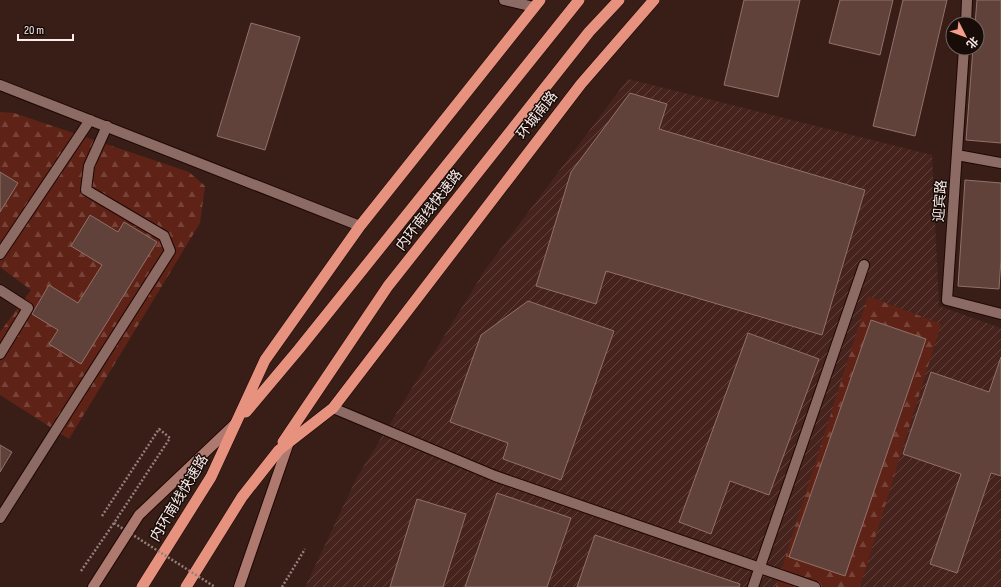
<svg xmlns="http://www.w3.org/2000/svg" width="1001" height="587" font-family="'Sofia Sans Condensed','Noto Sans SC',sans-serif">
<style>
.industrial{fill:url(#industrial-furrows)}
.forest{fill:url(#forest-firs)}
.building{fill:#61423b;stroke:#927169}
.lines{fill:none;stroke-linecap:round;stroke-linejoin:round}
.service-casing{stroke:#1f0703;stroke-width:12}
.minor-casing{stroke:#1f0703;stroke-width:12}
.secondary-casing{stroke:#1f0703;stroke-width:12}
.trunk-casing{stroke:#1f0703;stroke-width:12}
.path{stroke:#947f7a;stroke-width:2.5;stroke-dasharray:2 2;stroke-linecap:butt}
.service{stroke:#8c6b64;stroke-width:10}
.minor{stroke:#8c6b64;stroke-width:10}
.secondary{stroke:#ae796e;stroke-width:10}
.trunk{stroke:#e6927f;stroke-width:11}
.path-bridge{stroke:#947f7a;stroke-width:2.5;stroke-dasharray:2 2;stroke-linecap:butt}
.labels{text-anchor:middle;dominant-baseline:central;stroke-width:3;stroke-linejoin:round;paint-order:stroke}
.street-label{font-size:14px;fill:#fdedea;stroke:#180c09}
</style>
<defs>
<pattern id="industrial-furrows" width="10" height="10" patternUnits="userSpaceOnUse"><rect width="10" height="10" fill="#46231c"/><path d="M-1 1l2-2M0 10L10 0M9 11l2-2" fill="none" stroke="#62433d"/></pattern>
<pattern id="forest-firs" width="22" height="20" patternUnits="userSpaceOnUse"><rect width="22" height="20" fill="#5f2216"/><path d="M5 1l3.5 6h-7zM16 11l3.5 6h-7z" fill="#774238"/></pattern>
</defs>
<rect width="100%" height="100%" fill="#391e18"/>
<!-- industrial -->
<path class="industrial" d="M628 79 932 155 939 306 1001 328V587H305L357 477 485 270Z"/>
<!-- forest -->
<path class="forest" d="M0 112 14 113 189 172 205 186 200 223 69 439 0 395V332L31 290 0 267Z
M868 296 941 324 860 587H776Z"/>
<!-- building -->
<path class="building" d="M744 0H800L778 97 724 85Z
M840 0H893L880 55 829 43Z
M903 0H947L915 136 873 126Z
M977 0H1001V143L966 140 973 48H977V24H975Z
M251 23 300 37 265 150 217 136Z
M630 93 667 104 659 129 865 190 822 335 606 271 596 304 536 286 571 172Z
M0 172 18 183 0 212Z
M965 180 1001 183V259L999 289 958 286Z
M90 215 118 232 124 222 157 242 81 364 49 344 58 330 32 314 49 285 78 303 102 265 71 246Z
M528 301 614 331 561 480 503 459 508 443 450 422 481 335Z
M871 320 926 339 845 576 789 557Z
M748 333 819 359 769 495 730 481 711 534 679 522Z
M1001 357V476L991 473 957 573 930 564 961 474 903 454 931 372 989 392Z
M0 445 12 452 0 472Z
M497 493 571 518 547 587H465Z
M417 499 466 514 443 587H390Z
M595 535 740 584 739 587H577Z"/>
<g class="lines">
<!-- service casing -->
<g class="service-casing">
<path id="service" d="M504 0 534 7
M957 155 1001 163
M0 254 90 120
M0 290 28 308 0 354
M333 408 495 476 815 587
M0 518 170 251 164 236 86 190 89 166 107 126
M753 587 864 265"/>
</g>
<!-- minor casing -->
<g class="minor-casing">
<path id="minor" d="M966 24 967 0
M964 48 947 300 1001 314
M0 85 360 226"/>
</g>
<!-- secondary casing -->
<g class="secondary-casing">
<path id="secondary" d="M93 587 139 515 235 424
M239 587 289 442"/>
</g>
<!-- trunk casing -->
<g class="trunk-casing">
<path id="trunk" d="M246 412 299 349 579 0
M283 442 388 286 589 32 619 0
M142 587 211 477 265 360 360 226 540 0
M186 587 242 497 279 450 333 408 581 84 654 0"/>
</g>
<!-- path -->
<path class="path" d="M81 571 114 523
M282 587 305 549"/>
<!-- service -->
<use href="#service" class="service"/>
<!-- minor -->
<use href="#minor" class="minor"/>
<!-- secondary -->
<use href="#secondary" class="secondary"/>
<!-- trunk -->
<use href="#trunk" class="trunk"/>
<!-- path-bridge -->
<path class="path-bridge" d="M102 516 159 429 170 438 114 523 215 587"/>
</g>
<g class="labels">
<!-- street labels -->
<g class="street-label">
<text transform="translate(537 115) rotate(-52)">环城南路</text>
<text transform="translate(940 201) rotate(-86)">迎宾路</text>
<text transform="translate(429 210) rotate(-52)">内环南线快速路</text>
<text transform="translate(179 498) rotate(-59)">内环南线快速路</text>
</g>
</g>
<!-- north arrow -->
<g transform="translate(965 36) rotate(132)"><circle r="19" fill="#180c09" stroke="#746663"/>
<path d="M0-3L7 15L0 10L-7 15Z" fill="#f49d8b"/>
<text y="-6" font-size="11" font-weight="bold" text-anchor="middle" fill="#fdedea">北</text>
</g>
<!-- scale -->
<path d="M18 34v6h55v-6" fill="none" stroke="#fdedea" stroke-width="2"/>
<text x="24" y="34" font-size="12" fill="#fdedea" stroke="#180c09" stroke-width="3" paint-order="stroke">20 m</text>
</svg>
